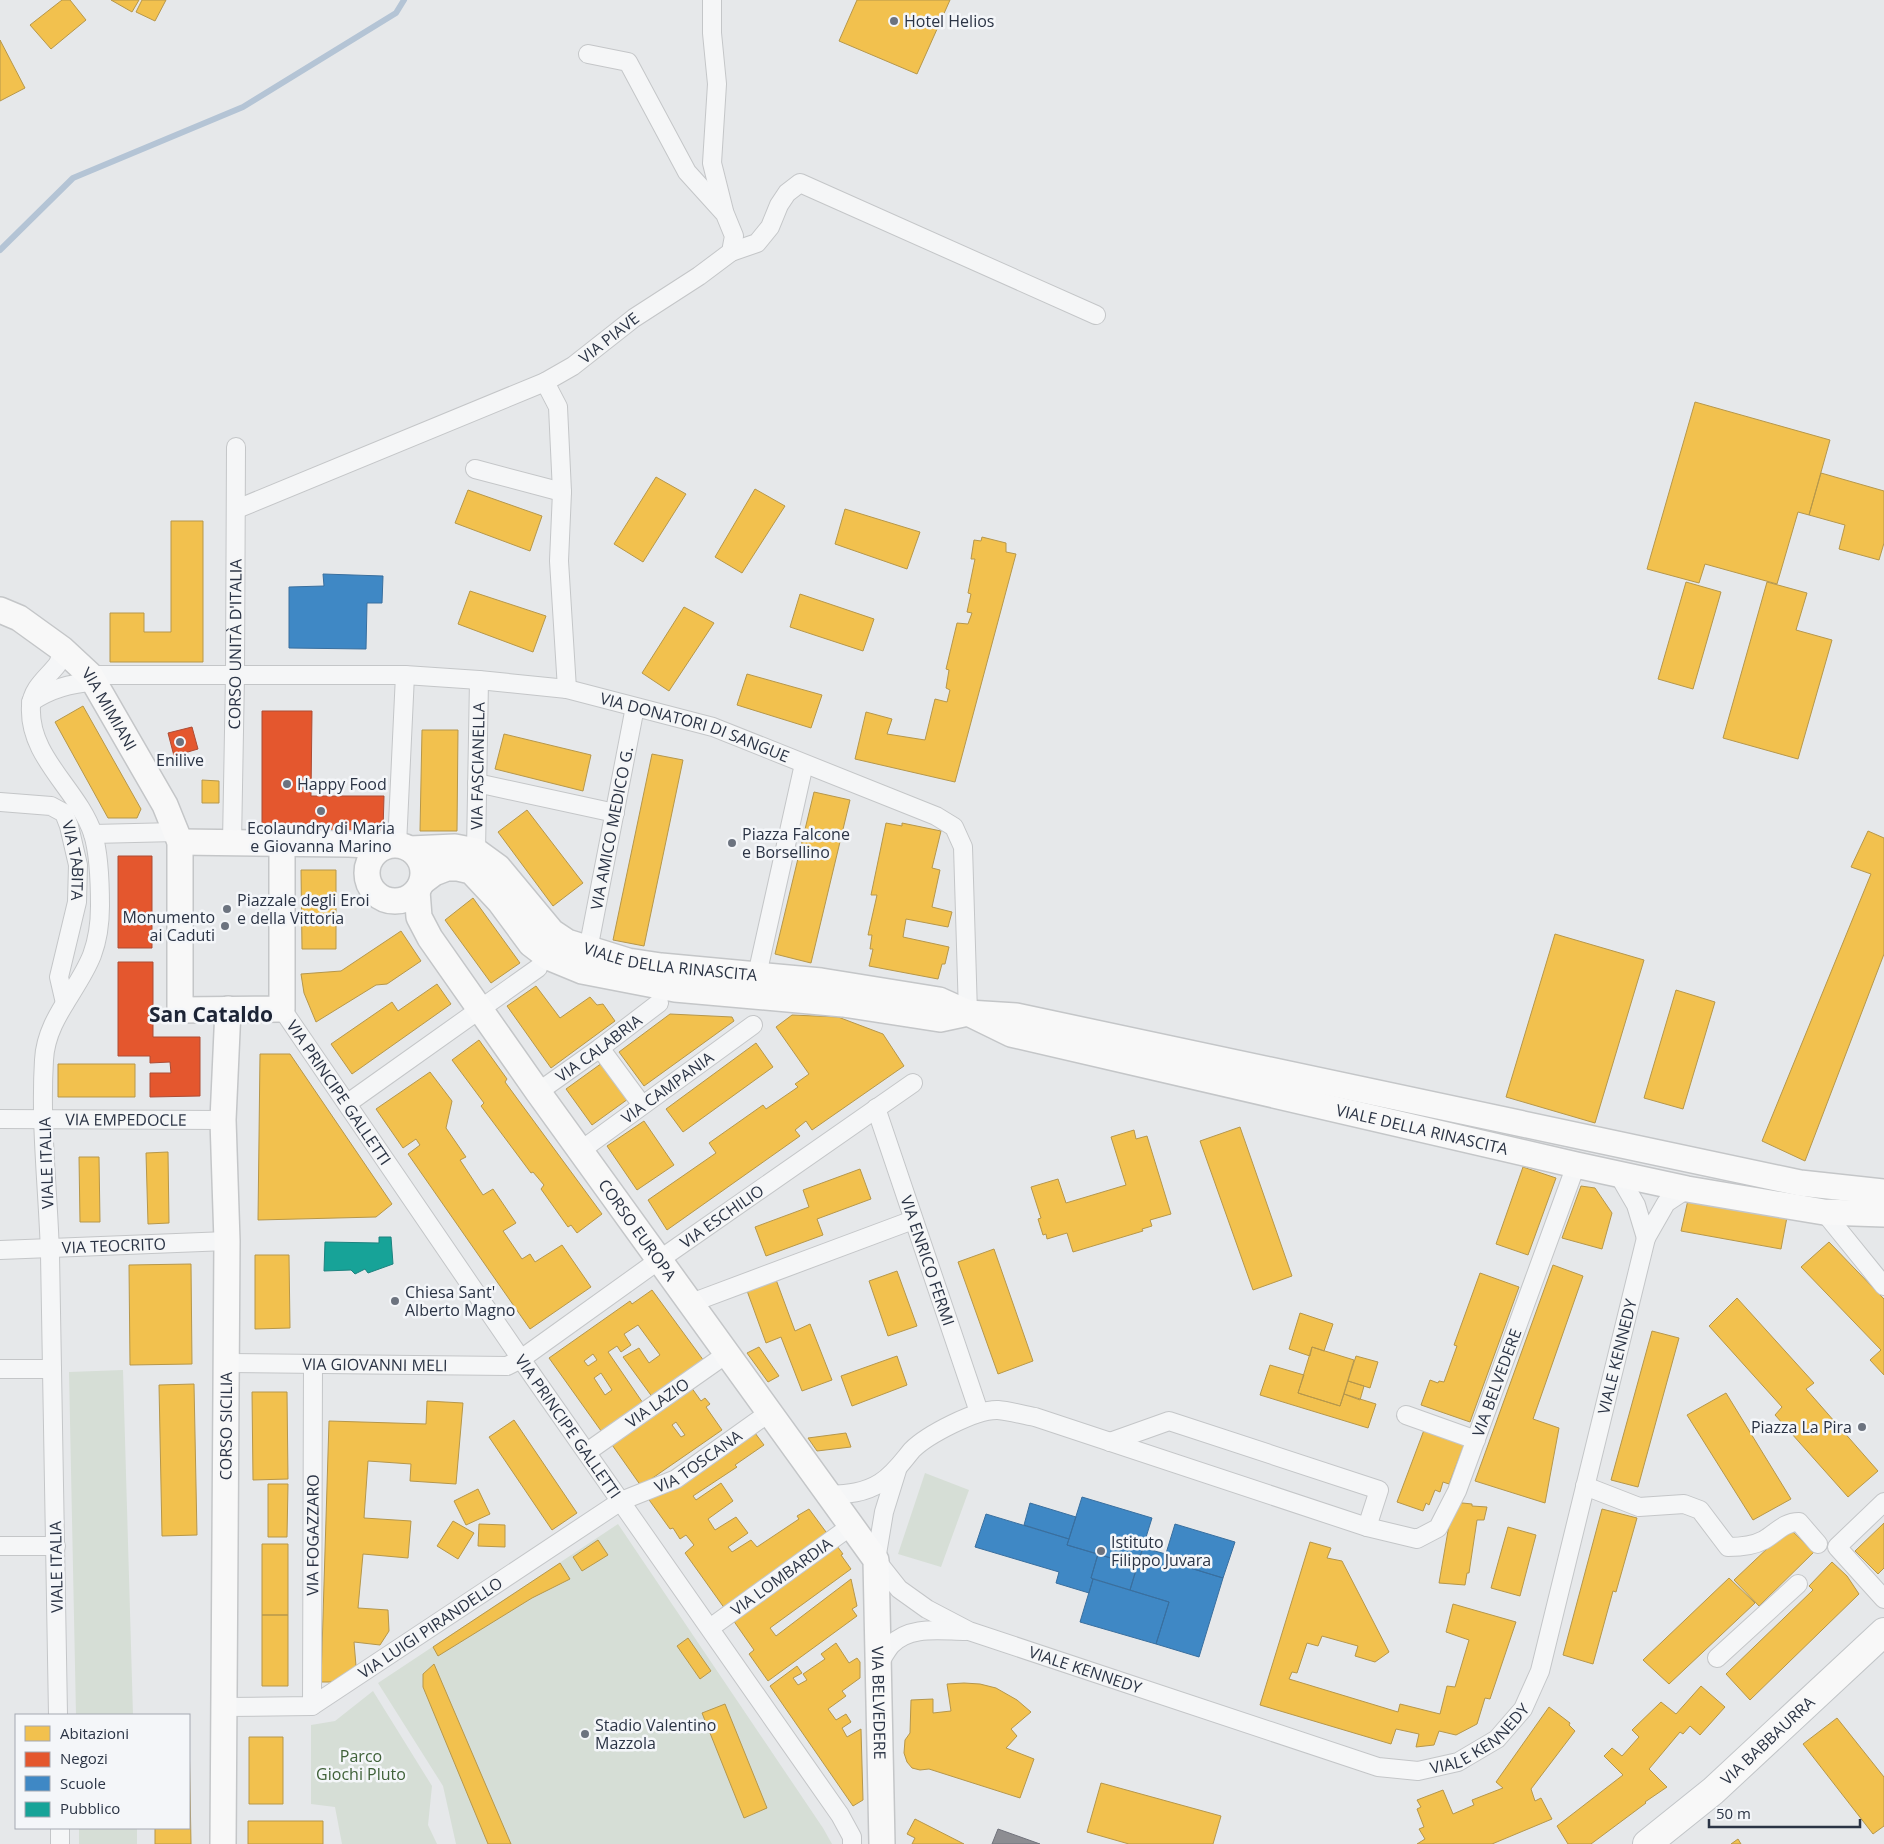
<svg xmlns="http://www.w3.org/2000/svg" width="1884" height="1844" font-family="'Open Sans',sans-serif">
<style>
.green{fill:#d6ded6}
.homes{fill:#f2c14e;stroke:#b6974b;fill-rule:evenodd}
.shops{fill:#e4572e;stroke:#ac4c35}
.schools{fill:#3f88c5;stroke:#396f9f}
.public{fill:#17a398;stroke:#1d827f}
.industry{fill:#8d8d92;stroke:#70727b}
.lines{fill:none;stroke-linecap:round;stroke-linejoin:round}
.stream{stroke:#b4c4d5;stroke-width:6}
.street-casing{stroke:#c4c6c8;stroke-width:20}
.secondary-casing{stroke:#c4c6c8;stroke-width:28}
.primary-casing{stroke:#c2c5c8;stroke-width:30}
.street{stroke:#f5f6f7;stroke-width:18}
.secondary{stroke:#f8f8f8;stroke-width:25}
.primary{stroke:#f8f8f8;stroke-width:28}
.poi-dot{fill:#6c737f;stroke:#f4f6f9;stroke-width:2}
.labels{text-anchor:middle;dominant-baseline:central;stroke-width:5;stroke-linejoin:round;paint-order:stroke}
.poi-label{font-size:16px;fill:#2b3445;stroke:#f4f6f9;text-anchor:start}
.street-label{font-size:16px;fill:#2b3445;stroke:#f4f6f9}
.park-label{font-size:16px;fill:#3f6138;stroke:#f4f6f9}
.district-label{font-size:21px;font-weight:bold;fill:#1d2536;stroke:#f4f6f9}
</style>
<rect width="100%" height="100%" fill="#e6e8ea"/>
<!-- green -->
<path class="green" d="M123 1370 133 1715H76L69 1372Z
M925 1473 969 1490 941 1567 898 1554Z
M618 1524 823 1828 832 1844H456L443 1786 378 1683Z
M373 1691 432 1786 428 1825 437 1844H342L335 1807 311 1804V1725L335 1721Z
M79 1828H137V1844H79Z"/>
<!-- homes -->
<path class="homes" d="M62 0H70L86 20 51 49 30 25Z
M111 0H139L132 12Z
M142 0H166L155 21 136 12Z
M857 0H950L917 74 839 41Z
M0 40 25 88 0 101Z
M1695 402 1830 440 1809 515 1798 512 1777 584 1705 564 1699 583 1647 569Z
M1821 473 1884 491V543L1879 560 1839 549 1845 525 1809 515Z
M656 477 686 494 643 562 614 544Z
M755 489 785 506 742 573 715 557Z
M468 490 542 516 530 551 455 523Z
M845 509 920 532 907 569 835 544Z
M171 521H203V662H110V613H144V632H171Z
M982 537 1006 543V552L1016 554 955 782 855 759 866 712 892 719 887 734 925 740 935 699 947 702 950 690 946 688 949 670 946 669 957 623 968 624 972 613 967 612 971 594 968 593 975 559H971L974 540 981 541Z
M1686 582 1721 592 1693 689 1658 679Z
M1767 582 1807 593 1796 630 1832 640 1798 759 1723 738Z
M470 591 546 616 533 652 458 624Z
M800 594 874 619 863 651 790 627Z
M684 607 714 623 669 691 642 673Z
M747 674 822 695 811 728 737 705Z
M83 706 141 809 137 818H108L55 722Z
M422 730H458L457 831H420Z
M504 734 591 755 583 791 495 769Z
M652 754 683 760 644 946 613 940Z
M202 780 219 781V803H202Z
M814 792 850 800 811 963 775 954Z
M527 810 583 883 553 906 498 832Z
M886 823 902 826V823L941 831 932 868 940 870 932 907 952 912 948 927 906 919 903 937 949 947 945 964H942L938 979 869 966 873 949H870L872 935H868L877 895H871Z
M1868 831 1884 838V954L1805 1161 1762 1141 1871 874 1851 867Z
M301 870H336V949H302Z
M473 898 520 963 491 983 445 920Z
M401 931 421 961 387 984 376 985 316 1022 304 993 301 974 341 971Z
M1555 934 1644 960 1595 1123 1506 1097Z
M437 984 451 1004 352 1074 331 1044 392 1002 398 1011Z
M536 986 560 1018 590 997 597 1005 603 1004 615 1021 551 1068 507 1006Z
M1676 990 1715 1002 1683 1109 1644 1098Z
M670 1014 732 1017 734 1021 644 1086 619 1052Z
M792 1015 838 1017 883 1034 904 1066 812 1130 806 1121 795 1130 800 1136 667 1230 648 1200 716 1153 709 1143 763 1105 766 1109 798 1087 795 1084 809 1074 776 1027Z
M479 1040 507 1079 505 1082 602 1214 577 1233 571 1225 568 1227 541 1189 544 1185 533 1172 531 1173 481 1106 484 1103 452 1060Z
M756 1043 773 1067 683 1132 666 1109Z
M260 1054H290L392 1204 376 1217 258 1220Z
M602 1063 628 1099 592 1125 566 1089Z
M58 1064H135V1097H58Z
M430 1072 452 1101 446 1128 466 1157 460 1160 483 1195 493 1189 516 1223 503 1231 522 1259 530 1254 535 1262 562 1245 591 1287 530 1329 408 1154 420 1145 416 1139 403 1148 376 1109Z
M644 1121 674 1165 637 1190 607 1146Z
M1240 1127 1292 1276 1253 1290 1200 1141Z
M1134 1130 1136 1139 1147 1136 1171 1214 1150 1220 1152 1226 1142 1229 1143 1231 1073 1252 1067 1233 1047 1239 1046 1234 1043 1235 1038 1219 1041 1218 1031 1187 1058 1179 1066 1203 1126 1185 1111 1137Z
M168 1152 169 1223 148 1224 146 1153Z
M79 1157H99L100 1222H80Z
M1523 1167 1556 1178 1528 1255 1496 1244Z
M860 1169 871 1199 817 1219 823 1235 766 1256 755 1227 809 1207 803 1190Z
M1581 1186 1595 1188 1612 1213 1602 1249 1562 1238Z
M1688 1200 1787 1217 1781 1249 1681 1231Z
M1829 1242 1884 1299V1375L1870 1360 1881 1350 1801 1267Z
M994 1249 1033 1361 998 1374 958 1262Z
M255 1255H289L290 1328 255 1329Z
M191 1264 192 1364 130 1365 129 1265Z
M1553 1265 1583 1276 1533 1419 1559 1428 1545 1503 1475 1481Z
M897 1271 917 1326 888 1336 869 1281Z
M1480 1273 1519 1287 1470 1422 1421 1405 1430 1380 1438 1383 1439 1381 1444 1382 1457 1346 1454 1345Z
M775 1277 795 1331 810 1324 832 1380 802 1391 781 1337 766 1343 746 1288Z
M652 1290 704 1361 653 1398 623 1357 639 1348 649 1363 660 1355 638 1325 624 1334 631 1345 621 1352 617 1346 608 1352 645 1406 604 1435 549 1358 630 1301 632 1304ZM593 1354 597 1360 588 1366 584 1361ZM601 1373 612 1390 605 1395 594 1378Z
M1737 1298 1814 1383 1806 1389 1878 1471 1848 1497 1775 1415 1782 1407 1709 1326Z
M1300 1313 1333 1324 1324 1351 1312 1347 1310 1356 1289 1349Z
M1652 1331 1679 1338 1638 1487 1611 1480Z
M759 1347 779 1376 768 1382 747 1353Z
M1312 1347 1354 1360 1340 1406 1298 1393Z
M897 1356 907 1385 852 1406 841 1376Z
M1356 1356 1378 1362 1370 1388 1348 1381Z
M1270 1365 1304 1375 1298 1393 1340 1406 1344 1394 1376 1404 1368 1428 1260 1395Z
M1348 1381 1364 1386 1360 1400 1344 1394Z
M194 1384 197 1535 162 1536 159 1385Z
M691 1387 701 1401 705 1398 710 1404 706 1407 722 1430 641 1486 610 1442ZM676 1422 685 1435 681 1437 672 1425Z
M252 1392H287L288 1479 253 1480Z
M1726 1393 1791 1499 1753 1520 1687 1415Z
M427 1401 463 1403 456 1484 410 1481 411 1464 368 1461 364 1518 411 1521 408 1558 363 1554 358 1608 388 1610 389 1631 380 1645 354 1642 356 1666 334 1682H321L329 1421 426 1424Z
M514 1420 577 1513 552 1530 489 1437Z
M1424 1430 1464 1445 1449 1484 1443 1482 1440 1492 1435 1490 1429 1505 1426 1503 1423 1511 1397 1502Z
M755 1433 764 1445 735 1465 737 1467 693 1496 696 1500 721 1483 733 1501 708 1519 715 1530 736 1517 748 1533 728 1547 732 1552 751 1540 757 1547 799 1519 797 1516 809 1509 829 1536 725 1609 685 1553 694 1545 686 1535 680 1539 673 1528 670 1529 647 1497 682 1482Z
M846 1433 851 1447 817 1451 808 1438Z
M268 1484H288L287 1537H268Z
M478 1489 490 1514 466 1525 454 1501Z
M1453 1502 1472 1504V1506L1487 1507 1484 1520H1477L1469 1573H1467L1465 1585 1439 1583Z
M1602 1509 1637 1518 1616 1592 1613 1591 1593 1664 1563 1655Z
M453 1521 474 1533 458 1559 437 1546Z
M1884 1523V1568L1878 1574 1855 1551Z
M479 1524 505 1525V1547L478 1546Z
M1508 1527 1536 1535 1520 1596 1491 1588Z
M1789 1528 1814 1552 1759 1606 1734 1580Z
M598 1540 608 1555 582 1571 573 1557Z
M1310 1542 1331 1548 1327 1558 1342 1561 1389 1652 1375 1662 1355 1656 1358 1646 1322 1636 1318 1646 1307 1643 1297 1673 1292 1672 1289 1679 1398 1712 1400 1704 1440 1714 1447 1686 1455 1687 1469 1640 1446 1632 1453 1604 1516 1622 1490 1699 1485 1698 1477 1724 1456 1735 1439 1731 1434 1745 1416 1747 1419 1734 1396 1729 1391 1744 1260 1705Z
M262 1544H288V1615H262Z
M837 1546 843 1554 841 1555 851 1569 770 1628 776 1636 851 1579 857 1606 852 1609 857 1616 768 1681 749 1654 754 1650 733 1620Z
M1832 1562 1847 1576 1859 1594 1750 1700 1726 1674 1813 1590 1809 1586Z
M560 1563 570 1579 532 1598 438 1656 433 1647Z
M1729 1578 1755 1603 1669 1684 1643 1660Z
M262 1615H288V1686H262Z
M688 1638 711 1671 700 1679 677 1646Z
M836 1643 849 1663 857 1658 860 1662V1678L842 1691 846 1696 828 1709 836 1720 846 1714 851 1722 842 1728 847 1737 861 1729 863 1800 853 1806 770 1686 797 1666 802 1673 793 1678 798 1685 807 1680 803 1674 825 1659 821 1654Z
M434 1664 511 1844H488L423 1687V1674Z
M964 1683 980 1684 996 1688 1017 1700 1031 1712 1011 1729 1017 1736 1006 1748 1034 1759 1020 1798 929 1769 920 1770 912 1768 907 1762 904 1753 905 1740 910 1733 911 1700 933 1699V1713L951 1711 947 1684Z
M1701 1686 1725 1707 1700 1735 1690 1726 1683 1734 1680 1732 1649 1769 1667 1787 1645 1802 1646 1803 1591 1844H1568L1557 1826 1623 1775 1604 1756 1612 1748 1622 1756 1639 1737 1632 1730 1661 1702 1676 1714Z
M725 1704 767 1808 744 1818 702 1713Z
M1549 1707 1570 1723 1569 1725 1575 1731 1531 1789 1535 1801 1541 1798 1552 1819 1492 1844H1417L1425 1839 1419 1829 1424 1827 1417 1809 1421 1807 1417 1800 1443 1790 1453 1814 1474 1805 1472 1800 1503 1788 1496 1782Z
M1837 1718 1884 1777V1826L1873 1834 1803 1744Z
M189 1733 191 1844H155V1828H189Z
M249 1737H283V1804H249Z
M1101 1783 1221 1816 1213 1844H1129L1087 1832Z
M915 1819 964 1844H912L915 1838 907 1834Z
M248 1821H323V1844H248Z
M1738 1839 1741 1844H1731Z"/>
<!-- shops -->
<path class="shops" d="M262 711H312L311 796H384L383 831H262Z
M192 727 198 749 174 756 168 733Z
M118 856H152V948H118Z
M118 962H153V1037H200V1096L150 1097V1073H171L170 1062 150 1063V1056H118Z"/>
<!-- schools -->
<path class="schools" d="M323 574 383 576 382 603H367L366 649 289 648V587L324 586Z
M1082 1497 1152 1518 1137 1566 1067 1545Z
M1030 1503 1076 1517 1069 1539 1024 1525Z
M986 1514 1069 1539 1067 1545 1098 1554 1091 1578 1093 1579 1089 1593 1056 1583 1059 1572 975 1547Z
M1175 1524 1235 1542 1223 1578 1164 1560Z
M1143 1548 1166 1554 1164 1560 1223 1578 1199 1657 1156 1644 1169 1602 1130 1590Z
M1098 1554 1137 1566 1130 1590 1091 1578Z
M1093 1579 1169 1602 1156 1644 1080 1622Z"/>
<!-- public -->
<path class="public" d="M379 1237H391L393 1264 368 1273 365 1269 355 1274 351 1270 324 1271 325 1242 379 1243Z"/>
<!-- industry -->
<path class="industry" d="M998 1829 1040 1844H992Z"/>
<g class="lines">
<!-- stream -->
<path class="stream" d="M0 250 73 178 243 107 396 13 404 0"/>
<!-- street casing -->
<g class="street-casing">
<g id="street">
<path d="M712 0V33L717 84 712 163 724 211"/>
<path d="M731 252 757 243 770 227 779 205 787 193 800 183 1096 315"/>
<path d="M545 382 558 407 562 492 559 561 567 689"/>
<path d="M475 469 562 492"/>
<path id="s1" d="M237 509 545 382 573 366 634 318 699 276 731 252 734 236 725 214 687 172 628 62 588 54"/>
<path id="s2" d="M90 675H405L479 680 567 689 713 727 936 816 954 827 963 847 968 1013"/>
<path d="M31 702C50 689 71 683 94 682"/>
<path d="M477 783 615 813"/>
<path id="s3" d="M0 802 51 806 64 813 69 826 78 865 77 902 59 977 65 1003"/>
<path d="M93 834 176 832"/>
<path id="s4" d="M232 843 235 675 236 447"/>
<path d="M397 845 405 675"/>
<path id="s5" d="M476 851 479 680"/>
<path id="s6" d="M588 950 635 707"/>
<path d="M757 975 804 764"/>
<path id="s7" d="M282 1009 521 1359 840 1815 852 1837V1844"/>
<path d="M600 1048 642 1105"/>
<path id="s8" d="M538 1092 600 1048 659 1003"/>
<path d="M348 1103 538 968"/>
<path id="s9" d="M876 1108 979 1412"/>
<path id="s10" d="M0 1119 223 1120"/>
<path id="s11" d="M580 1151 753 1025"/>
<path d="M1618 1174 1636 1205 1646 1238 1666 1203 1687 1189"/>
<path d="M1824 1212 1884 1286"/>
<path id="s12" d="M0 1250 227 1241"/>
<path d="M691 1303 913 1220"/>
<path id="s13" d="M227 1363 507 1366 521 1359 659 1260 913 1083"/>
<path d="M0 1369H52"/>
<path d="M1406 1415 1476 1440"/>
<path d="M1110 1442 1169 1421 1379 1490 1367 1527"/>
<path id="s14" d="M587 1452 728 1353"/>
<path id="s15" d="M897 1470 884 1512 876 1560 899 1589 927 1609 969 1631 1378 1767 1418 1771 1458 1762 1497 1739 1523 1709 1540 1671 1646 1238"/>
<path d="M1585 1486 1639 1507 1684 1504 1700 1510 1728 1547C1740 1547 1753 1546 1764 1540 1776 1533 1784 1522 1799 1522L1818 1544"/>
<path id="s16" d="M829 1495C848 1494 864 1493 880 1483 894 1474 902 1462 912 1450 927 1435 976 1409 998 1410 1010 1411 1023 1415 1035 1417L1367 1527 1417 1539 1438 1528 1457 1491 1576 1165"/>
<path d="M1884 1502 1837 1547 1884 1599"/>
<path d="M0 1546H56"/>
<path id="s17" d="M710 1628 851 1526"/>
<path d="M1717 1658 1798 1584"/>
<path d="M878 1665C882 1659 886 1651 891 1645 910 1625 941 1631 966 1631"/>
<path id="s18" d="M312 1706 313 1364"/>
<path id="s19" d="M224 1707 312 1706 621 1501 676 1479 770 1412"/>
<path d="M58 1715C56 1562 53 1408 50 1254 48 1189 40 1125 44 1060 46 1019 78 991 92 955 98 939 100 923 100 906 100 884 99 854 93 834 78 789 28 757 31 706 32 688 47 678 57 665 60 661 61 655 62 649"/>
<path d="M60 1828V1844"/>
</g>
</g>
<!-- secondary casing -->
<g class="secondary-casing">
<g id="secondary">
<path id="s20" d="M0 610 19 618 62 649 90 675 165 805 180 842V1010L282 1009V843"/>
<path d="M180 842 349 844 385 846"/>
<circle cx="395" cy="873" r="28"/>
<path id="s21" d="M410 849 455 847 476 851 498 867 552 932 567 942 628 961 661 966 821 981 939 1000 968 1013 1016 1016 1800 1183 1884 1192"/>
<path id="s22" d="M422 882 434 873 447 868H458L471 871 500 902 531 944 548 957 582 971 675 989 843 1004 940 1019 968 1013 1011 1034 1576 1165 1687 1189 1824 1212 1884 1214"/>
<path id="s23" d="M417 891 419 917 430 938 538 1092 876 1560 882 1844"/>
<path id="s24" d="M223 1844 227 1241 223 1120 228 1009"/>
</g>
</g>
<!-- primary casing -->
<g class="primary-casing">
<g id="primary">
<path id="s25" d="M1647 1844 1713 1791 1884 1632"/>
</g>
</g>
<!-- street -->
<use href="#street" class="street"/>
<!-- secondary -->
<use href="#secondary" class="secondary"/>
<!-- primary -->
<use href="#primary" class="primary"/>
</g>
<!-- markers -->
<g class="poi-dot">
<circle cx="894" cy="21" r="5"/>
<circle cx="180" cy="742" r="5"/>
<circle cx="287" cy="784" r="5"/>
<circle cx="321" cy="811" r="5"/>
<circle cx="732" cy="843" r="5"/>
<circle cx="227" cy="909" r="5"/>
<circle cx="225" cy="926" r="5"/>
<circle cx="395" cy="1301" r="5"/>
<circle cx="1862" cy="1427" r="5"/>
<circle cx="1101" cy="1551" r="5"/>
<circle cx="585" cy="1734" r="5"/>
</g>
<g class="labels">
<!-- poi labels -->
<g class="poi-label">
<text x="904" y="21">Hotel Helios</text>
<text x="180" y="760" text-anchor="middle">Enilive</text>
<text x="297" y="784">Happy Food</text>
<text x="321" y="828" text-anchor="middle">Ecolaundry di Maria<tspan x="321" dy="18">e Giovanna Marino</tspan></text>
<text x="742" y="834">Piazza Falcone<tspan x="742" dy="18">e Borsellino</tspan></text>
<text x="237" y="900">Piazzale degli Eroi<tspan x="237" dy="18">e della Vittoria</tspan></text>
<text x="215" y="917" text-anchor="end">Monumento<tspan x="215" dy="18">ai Caduti</tspan></text>
<text x="405" y="1292">Chiesa Sant'<tspan x="405" dy="18">Alberto Magno</tspan></text>
<text x="1852" y="1427" text-anchor="end">Piazza La Pira</text>
<text x="1111" y="1542">Istituto<tspan x="1111" dy="18">Filippo Juvara</tspan></text>
<text x="595" y="1725">Stadio Valentino<tspan x="595" dy="18">Mazzola</tspan></text>
</g>
<!-- street labels -->
<g class="street-label">
<text stroke="none"><textPath href="#s1" startOffset="411">VIA PIAVE</textPath></text>
<text stroke="none"><textPath href="#s4" startOffset="199">CORSO UNITÀ D'ITALIA</textPath></text>
<text stroke="none"><textPath href="#s20" startOffset="151">VIA MIMIANI</textPath></text>
<text stroke="none"><textPath href="#s2" startOffset="611">VIA DONATORI DI SANGUE</textPath></text>
<text stroke="none"><textPath href="#s5" startOffset="85">VIA FASCIANELLA</textPath></text>
<text stroke="none"><textPath href="#s6" startOffset="124">VIA AMICO MEDICO G.</textPath></text>
<text stroke="none"><textPath href="#s3" startOffset="115">VIA TABITA</textPath></text>
<text stroke="none"><textPath href="#s21" startOffset="302">VIALE DELLA RINASCITA</textPath></text>
<text stroke="none"><textPath href="#s8" startOffset="75">VIA CALABRIA</textPath></text>
<text stroke="none"><textPath href="#s11" startOffset="108">VIA CAMPANIA</textPath></text>
<text stroke="none"><textPath href="#s7" startOffset="101">VIA PRINCIPE GALLETTI</textPath></text>
<text stroke="none"><textPath href="#s10" startOffset="126">VIA EMPEDOCLE</textPath></text>
<text stroke="none"><textPath href="#s22" startOffset="1066">VIALE DELLA RINASCITA</textPath></text>
<text transform="translate(46 1163) rotate(-92)">VIALE ITALIA</text>
<text stroke="none"><textPath href="#s13" startOffset="542">VIA ESCHILIO</textPath></text>
<text stroke="none"><textPath href="#s23" startOffset="408">CORSO EUROPA</textPath></text>
<text stroke="none"><textPath href="#s12" startOffset="114">VIA TEOCRITO</textPath></text>
<text stroke="none"><textPath href="#s9" startOffset="161">VIA ENRICO FERMI</textPath></text>
<text stroke="none"><textPath href="#s15" startOffset="1174">VIALE KENNEDY</textPath></text>
<text stroke="none"><textPath href="#s13" startOffset="148">VIA GIOVANNI MELI</textPath></text>
<text stroke="none"><textPath href="#s16" startOffset="815">VIA BELVEDERE</textPath></text>
<text stroke="none"><textPath href="#s14" startOffset="86">VIA LAZIO</textPath></text>
<text stroke="none"><textPath href="#s7" startOffset="506">VIA PRINCIPE GALLETTI</textPath></text>
<text stroke="none"><textPath href="#s24" startOffset="418">CORSO SICILIA</textPath></text>
<text stroke="none"><textPath href="#s19" startOffset="546">VIA TOSCANA</textPath></text>
<text stroke="none"><textPath href="#s18" startOffset="171">VIA FOGAZZARO</textPath></text>
<text transform="translate(56 1567) rotate(-91)">VIALE ITALIA</text>
<text stroke="none"><textPath href="#s17" startOffset="88">VIA LOMBARDIA</textPath></text>
<text stroke="none"><textPath href="#s19" startOffset="230">VIA LUIGI PIRANDELLO</textPath></text>
<text stroke="none"><textPath href="#s15" startOffset="334">VIALE KENNEDY</textPath></text>
<text stroke="none"><textPath href="#s23" startOffset="958">VIA BELVEDERE</textPath></text>
<text stroke="none"><textPath href="#s15" startOffset="754">VIALE KENNEDY</textPath></text>
<text stroke="none"><textPath href="#s25" startOffset="159">VIA BABBAURRA</textPath></text>
</g>
<!-- park labels -->
<g class="park-label">
<text x="361" y="1756">Parco<tspan x="361" dy="18">Giochi Pluto</tspan></text>
</g>
<!-- district labels -->
<g class="district-label">
<text x="211" y="1014">San Cataldo</text>
</g>
</g>
<!-- legend -->
<rect x="15" y="1714" width="175" height="115" fill="#f4f6f9" stroke="#a4a8b1"/>
<rect x="25" y="1726" width="25" height="15" fill="#f2c14e" stroke="#a4a8b1"/>
<text x="60" y="1739" font-size="15" fill="#2b3445">Abitazioni</text>
<rect x="25" y="1752" width="25" height="15" fill="#e4572e" stroke="#a4a8b1"/>
<text x="60" y="1764" font-size="15" fill="#2b3445">Negozi</text>
<rect x="25" y="1776" width="25" height="15" fill="#3f88c5" stroke="#a4a8b1"/>
<text x="60" y="1789" font-size="15" fill="#2b3445">Scuole</text>
<rect x="25" y="1802" width="25" height="15" fill="#17a398" stroke="#a4a8b1"/>
<text x="60" y="1814" font-size="15" fill="#2b3445">Pubblico</text>
<!-- scale -->
<path d="M1709 1819v8h151v-8" fill="none" stroke="#2b3445" stroke-width="2.5"/>
<text x="1716" y="1819" font-size="15" fill="#2b3445" stroke="#f4f6f9" stroke-width="4" paint-order="stroke">50 m</text>
</svg>
